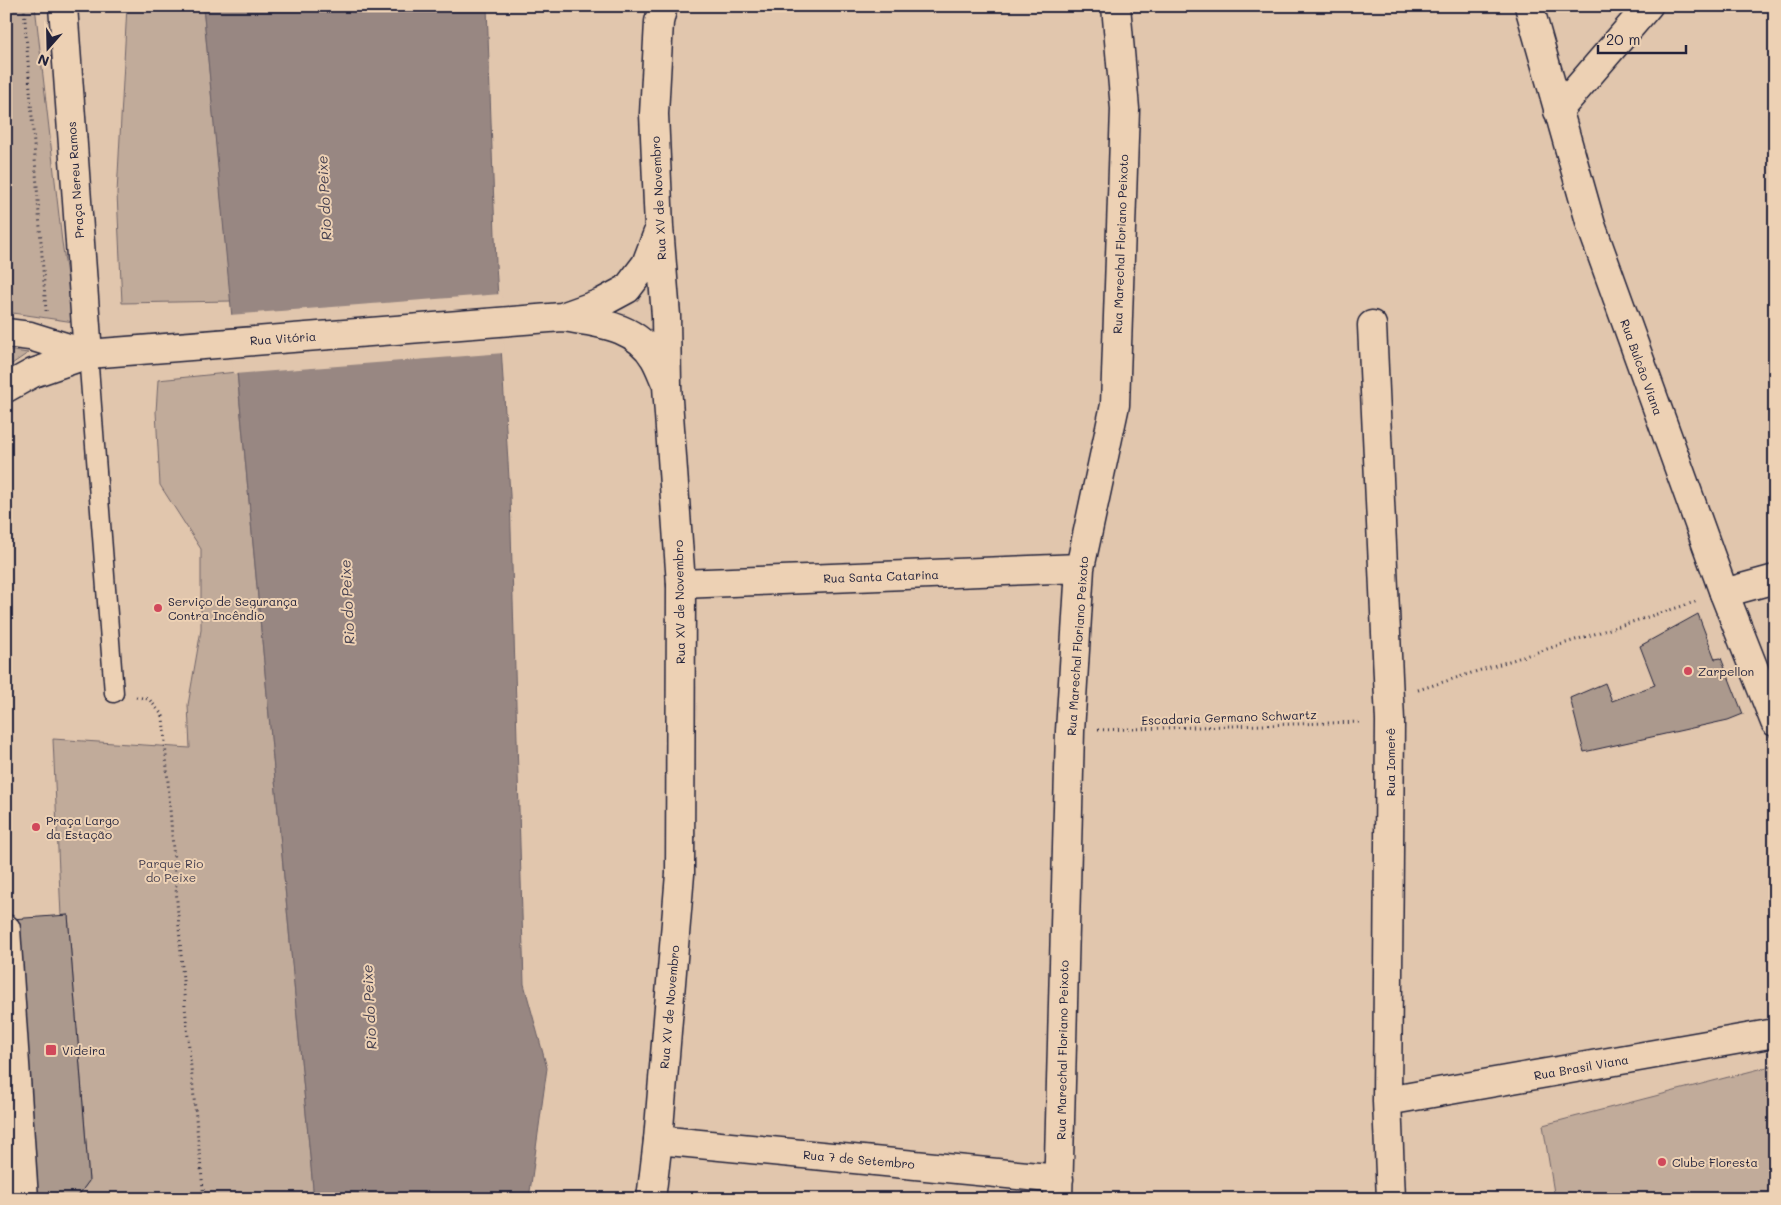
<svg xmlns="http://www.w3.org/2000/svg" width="1781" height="1205" font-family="Mali,sans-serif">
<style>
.green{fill:#c1ab9a;stroke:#72666a}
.water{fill:#988782;stroke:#695f66}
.pier{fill:#e1c6ad}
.building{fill:#ab998d;stroke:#22223b}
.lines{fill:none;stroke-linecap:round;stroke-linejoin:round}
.service-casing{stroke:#22223b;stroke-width:21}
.minor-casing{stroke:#22223b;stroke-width:31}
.tertiary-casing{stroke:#22223b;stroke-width:31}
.secondary-casing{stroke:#22223b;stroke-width:31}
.primary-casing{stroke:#22223b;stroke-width:31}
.path{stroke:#22223b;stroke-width:3;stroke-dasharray:1 4;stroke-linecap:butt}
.service{stroke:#edd1b4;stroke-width:18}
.minor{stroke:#edd1b4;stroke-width:28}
.tertiary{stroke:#edd1b4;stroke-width:28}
.secondary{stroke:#edd1b4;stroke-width:28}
.primary{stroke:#edd1b4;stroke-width:28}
.poi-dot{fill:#d1495b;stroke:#edd1b4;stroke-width:2}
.labels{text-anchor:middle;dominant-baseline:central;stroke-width:4;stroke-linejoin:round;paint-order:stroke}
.street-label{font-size:12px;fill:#22223b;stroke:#edd1b4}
.poi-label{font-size:12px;fill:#22223b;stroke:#edd1b4;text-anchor:start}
.park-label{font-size:12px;fill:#423d4e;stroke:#edd1b4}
.water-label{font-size:14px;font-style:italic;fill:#454050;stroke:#edd1b4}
</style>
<rect width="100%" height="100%" fill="#e1c6ad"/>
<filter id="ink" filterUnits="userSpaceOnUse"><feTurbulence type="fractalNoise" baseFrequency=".02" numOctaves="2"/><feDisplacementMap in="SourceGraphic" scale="10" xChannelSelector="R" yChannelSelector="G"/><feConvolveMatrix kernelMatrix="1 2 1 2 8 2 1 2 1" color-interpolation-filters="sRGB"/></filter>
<g filter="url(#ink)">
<!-- green -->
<path class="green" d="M6 6H35L62 242 74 322 6 312Z
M127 6H203L231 301 122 303 117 193Z
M6 350 28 353 6 368Z
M237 372 314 1199H60L78 1196 89 1181 68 915 61 916 53 739 190 748 188 705 201 630V549L160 485 156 412 158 380Z
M1775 1065V1199H1555L1543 1125Z"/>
<!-- water -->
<path class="water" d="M203 6H487L496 264 510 495 524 984 547 1068 529 1199H314Z"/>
<!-- pier -->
<path class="pier" d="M501 294 504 353 234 374 229 315Z"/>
<!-- building -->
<path class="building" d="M1698 614 1715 659 1721 658 1743 714 1728 720 1584 752 1570 698 1605 683 1612 701 1655 685 1640 646Z
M68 915 89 1181 78 1196 60 1199H35L11 919Z"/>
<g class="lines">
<!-- service casing -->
<g class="service-casing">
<path id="service" d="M88 354 114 693"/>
</g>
<!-- minor casing -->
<g class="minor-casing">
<path id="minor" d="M1372 325 1390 721 1387 1101 1391 1199
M681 584 1080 568
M1724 593 1775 579
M1387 1101 1775 1033
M658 1140 1059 1179
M1058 1199 1070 731 1080 568 1115 405 1125 109 1116 6"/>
</g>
<!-- tertiary casing -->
<g class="tertiary-casing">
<path id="tertiary" d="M1529 6 1591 225 1724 593 1775 722
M1558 111 1648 6"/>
</g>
<!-- secondary casing -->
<g class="secondary-casing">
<path id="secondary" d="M63 6 88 354"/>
</g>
<!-- primary casing -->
<g class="primary-casing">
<path id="primary" d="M563 317C598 323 636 325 655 359 659 366 662 374 665 381
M6 333 30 336 88 354 562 317 601 303 627 289 646 264 657 235
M6 388 33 373 88 354
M6 929 24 1199
M651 1199 658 1140 680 874 681 584 667 386 666 316 659 227 654 114 659 22 663 6"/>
</g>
<!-- path -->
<path class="path" d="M24 6 46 311
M1418 690 1698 601
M136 697 149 699 163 716 185 1007 204 1199
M1098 730 1362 722"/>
<!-- service -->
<use href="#service" class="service"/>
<!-- minor -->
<use href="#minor" class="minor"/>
<!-- tertiary -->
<use href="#tertiary" class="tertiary"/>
<!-- secondary -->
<use href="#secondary" class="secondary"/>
<!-- primary -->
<use href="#primary" class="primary"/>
</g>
</g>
<!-- markers -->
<g class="poi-dot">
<circle cx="158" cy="608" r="5"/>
<circle cx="1688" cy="671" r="5"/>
<circle cx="36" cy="827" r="5"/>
<rect x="45" y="1044" width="12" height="12" rx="2.5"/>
<circle cx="1662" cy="1162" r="5"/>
</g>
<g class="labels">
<!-- street labels -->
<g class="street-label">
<text transform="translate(75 180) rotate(-94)">Praça Nereu Ramos</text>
<text transform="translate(658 198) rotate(-93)">Rua XV de Novembro</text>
<text transform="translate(1120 244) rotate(-88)">Rua Marechal Floriano Peixoto</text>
<text transform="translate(283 338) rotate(-4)">Rua Vitória</text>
<text transform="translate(1642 367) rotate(70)">Rua Bulcão Viana</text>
<text transform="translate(881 576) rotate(-2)">Rua Santa Catarina</text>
<text transform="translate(679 602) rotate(-91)">Rua XV de Novembro</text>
<text transform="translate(1077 646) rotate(-86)">Rua Marechal Floriano Peixoto</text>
<text transform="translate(1229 717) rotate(-2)">Escadaria Germano Schwartz</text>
<text transform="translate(1390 762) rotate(-90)">Rua Iomerê</text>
<text transform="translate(669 1007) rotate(-85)">Rua XV de Novembro</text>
<text transform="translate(1062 1050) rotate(-89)">Rua Marechal Floriano Peixoto</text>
<text transform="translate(1581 1067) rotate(-10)">Rua Brasil Viana</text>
<text transform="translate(859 1159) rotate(5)">Rua 7 de Setembro</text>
</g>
<!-- poi labels -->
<g class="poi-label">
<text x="168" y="601">Serviço de Segurança<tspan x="168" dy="14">Contra Incêndio</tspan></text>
<text x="1698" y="671">Zarpellon</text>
<text x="46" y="820">Praça Largo<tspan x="46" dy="14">da Estação</tspan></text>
<text x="62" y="1050">Videira</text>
<text x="1672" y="1162">Clube Floresta</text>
</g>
<!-- park labels -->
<g class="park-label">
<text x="171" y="863">Parque Rio<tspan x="171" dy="14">do Peixe</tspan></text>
</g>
<!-- water labels -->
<g class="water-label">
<text transform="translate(324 198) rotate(-93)">Rio do Peixe</text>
<text transform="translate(347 602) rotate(-93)">Rio do Peixe</text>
<text transform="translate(369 1007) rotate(-93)">Rio do Peixe</text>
</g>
</g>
<!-- margin -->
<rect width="1781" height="1205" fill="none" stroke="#edd1b4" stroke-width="25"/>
<rect x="12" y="12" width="1756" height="1180" fill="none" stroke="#22223b" stroke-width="2" filter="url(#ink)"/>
<!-- north arrow -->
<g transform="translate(48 48) rotate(200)" stroke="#edd1b4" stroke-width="4" paint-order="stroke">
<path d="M0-4L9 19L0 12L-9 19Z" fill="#22223b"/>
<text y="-8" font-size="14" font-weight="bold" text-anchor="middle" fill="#22223b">N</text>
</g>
<!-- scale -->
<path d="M1598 45v8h88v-8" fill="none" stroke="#22223b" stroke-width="2.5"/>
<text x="1606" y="45" font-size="15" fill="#22223b" stroke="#edd1b4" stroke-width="4" paint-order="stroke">20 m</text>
</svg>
